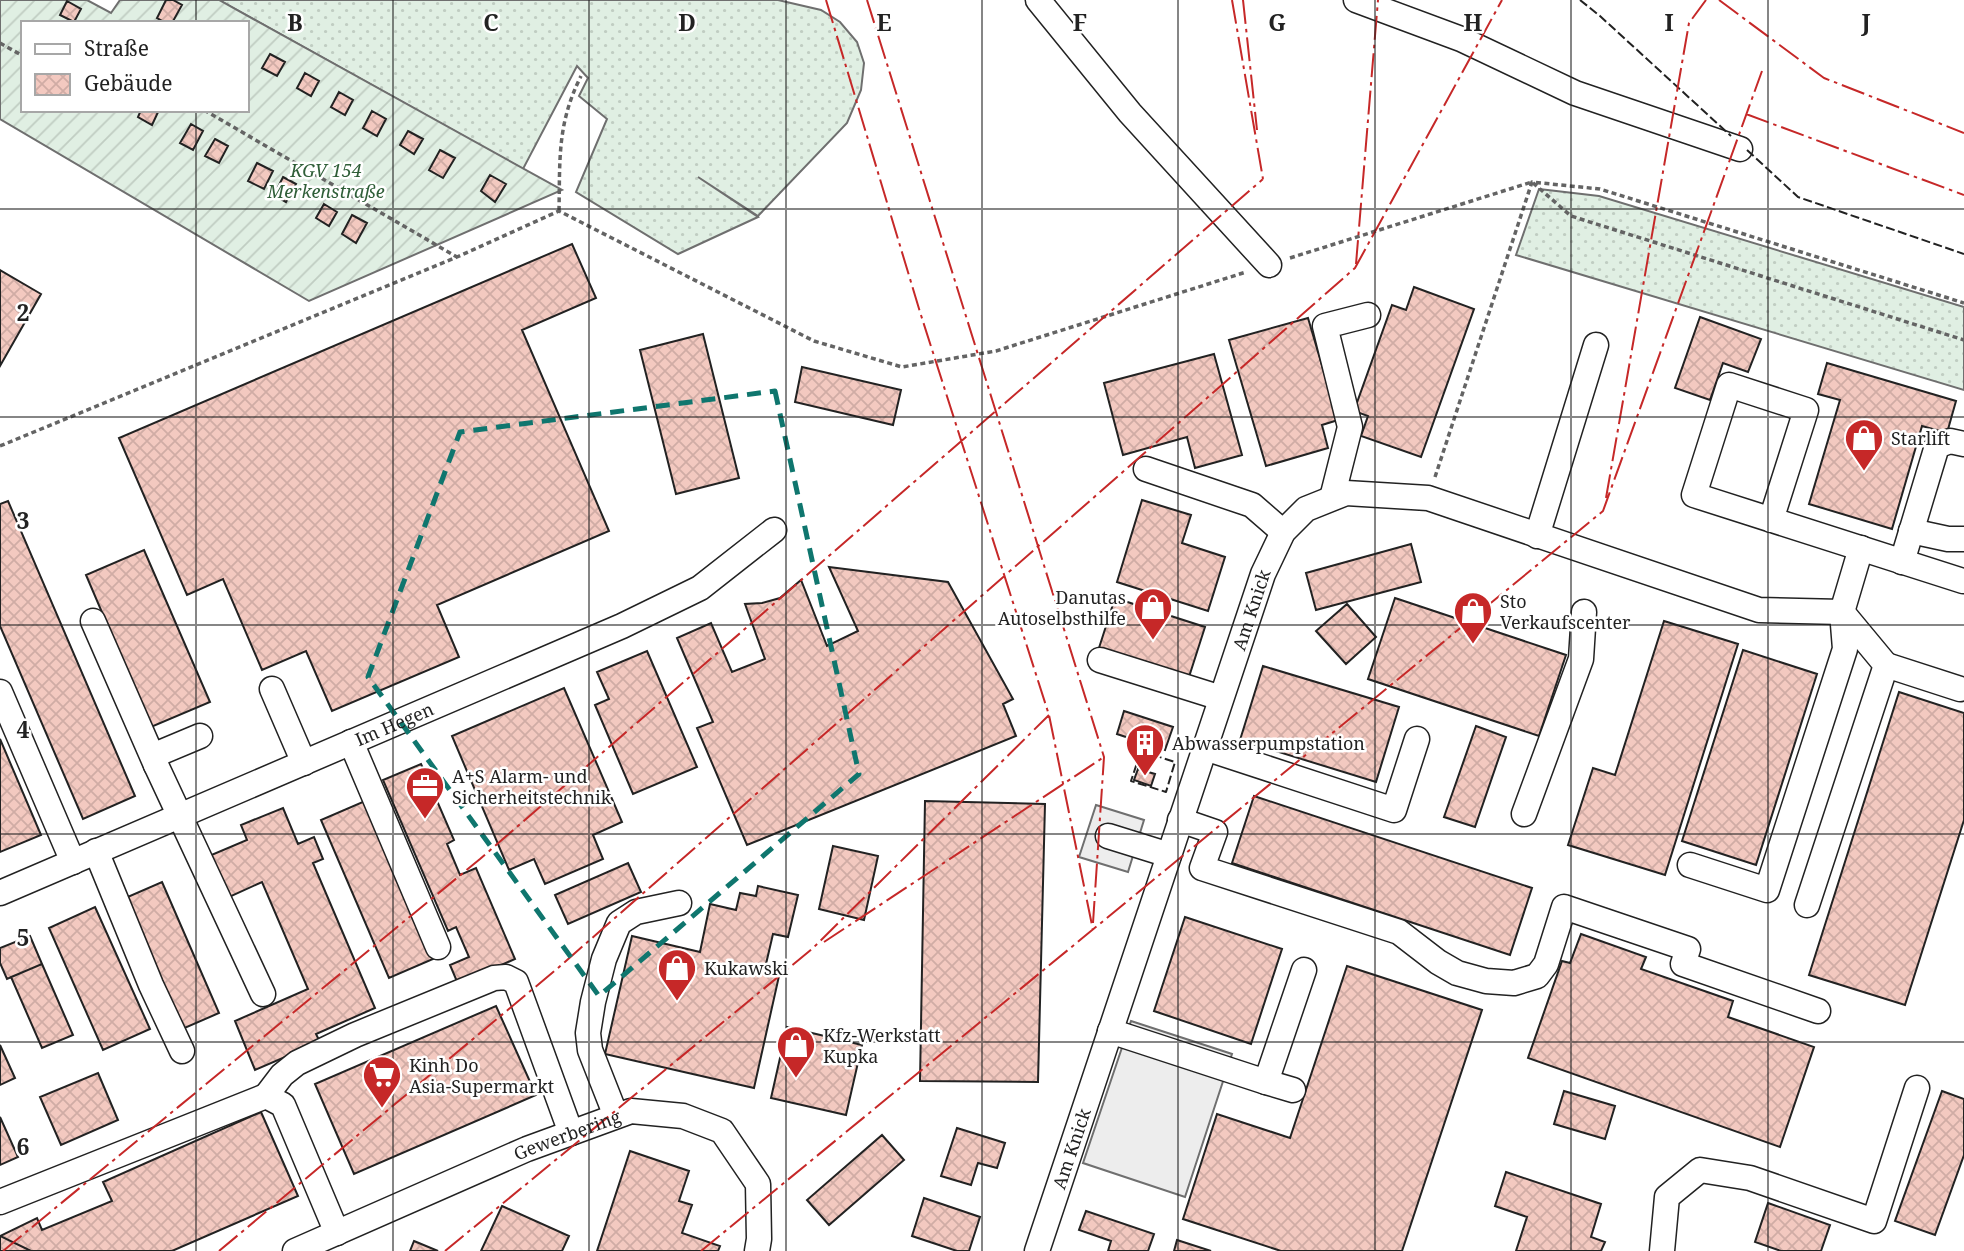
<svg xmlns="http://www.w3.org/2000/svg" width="1964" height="1251" font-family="'Noto Serif',serif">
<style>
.grass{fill:url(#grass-dots);stroke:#6f6f6f;stroke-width:2}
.garden{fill:url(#garden-furrows);stroke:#6f6f6f;stroke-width:2;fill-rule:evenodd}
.parking{fill:#ededed;stroke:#6f6f6f;stroke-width:2}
.building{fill:url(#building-cross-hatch);stroke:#222;stroke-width:2}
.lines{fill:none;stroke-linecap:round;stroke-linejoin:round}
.minor-casing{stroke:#222;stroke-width:27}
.path{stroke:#646464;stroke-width:3.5;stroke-dasharray:5 3.5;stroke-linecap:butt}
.minor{stroke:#fff;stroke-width:24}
.fence{stroke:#222;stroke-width:2;stroke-dasharray:9 3.5;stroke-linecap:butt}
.power{stroke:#c62828;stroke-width:2;stroke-dasharray:24 5 3.5 5;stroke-linecap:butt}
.marked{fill:none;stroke:#0f766e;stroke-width:5;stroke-dasharray:14 9;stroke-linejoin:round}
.grid{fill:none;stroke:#222;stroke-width:2;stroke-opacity:0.55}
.labels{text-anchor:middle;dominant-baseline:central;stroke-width:5;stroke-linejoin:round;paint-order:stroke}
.park-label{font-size:18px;font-style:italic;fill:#2f5e38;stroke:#fff}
.poi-label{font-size:18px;fill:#222;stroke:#fff;text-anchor:start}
.street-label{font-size:18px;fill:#222;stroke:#fff}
.grid-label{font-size:23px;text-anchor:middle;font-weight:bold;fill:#222;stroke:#fff;stroke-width:5;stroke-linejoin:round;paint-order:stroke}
</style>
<defs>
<pattern id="grass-dots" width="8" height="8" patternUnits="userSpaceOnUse" patternTransform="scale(1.75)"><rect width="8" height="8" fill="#e0efe3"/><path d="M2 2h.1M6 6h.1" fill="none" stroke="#c0cdc2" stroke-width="1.8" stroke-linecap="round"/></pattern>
<pattern id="garden-furrows" width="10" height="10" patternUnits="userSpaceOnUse" patternTransform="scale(1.75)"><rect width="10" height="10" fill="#e0efe3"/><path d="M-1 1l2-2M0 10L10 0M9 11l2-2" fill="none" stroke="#c0cdc2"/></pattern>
<pattern id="building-cross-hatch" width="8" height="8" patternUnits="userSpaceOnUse" patternTransform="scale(1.75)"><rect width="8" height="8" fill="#f3c9c0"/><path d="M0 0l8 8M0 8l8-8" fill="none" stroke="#d0aca5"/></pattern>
</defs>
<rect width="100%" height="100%" fill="#fff"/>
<!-- grass -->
<path class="grass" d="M219 0H778L821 10 840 22 857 42 864 63 861 90 847 123 758 216 698 177 758 217 678 254 576 192 607 119 579 96 588 78 577 66 523 169Z
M1539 189 1599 196 1964 307V390L1516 255Z"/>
<!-- garden -->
<path class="garden" d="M0 0H87L111 13 120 0H219L562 190 309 301 0 119ZM23 23H247V110H23Z"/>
<!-- parking -->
<path class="parking" d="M1096 805 1144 820 1128 872 1079 857Z
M1131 1021 1232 1054 1185 1197 1083 1163Z"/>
<!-- building -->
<path class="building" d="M166 0H173L182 5 172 23H166L157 18Z
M67 1 81 9 74 22 60 15Z
M270 54 285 62 277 76 262 68Z
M305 73 319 81 311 96 297 88Z
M339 92 353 100 345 115 331 107Z
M141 110H159L152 125 138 117Z
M372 111 386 119 377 136 363 128Z
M191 124 203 131 193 150 180 143Z
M408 131 423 139 414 154 400 145Z
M215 139 228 146 219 163 205 156Z
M440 150 455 158 443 178 429 170Z
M257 163 273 171 264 189 248 181Z
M490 175 506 184 495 202 481 191Z
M283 177 296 184 286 202 274 195Z
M324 204 337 212 329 226 316 218Z
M352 215 367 223 356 243 342 234Z
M572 244 596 298 522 330 609 531 437 605 459 657 332 711 306 651 262 670 223 579 187 595 119 438Z
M0 270 41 294 0 366Z
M1414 287 1474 309 1421 457 1361 436 1368 416 1354 411 1392 305 1406 310Z
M1700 317 1761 339 1748 372 1723 363 1710 400 1675 388Z
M1308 318 1338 420 1322 425 1328 448 1266 466 1229 340Z
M703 334 739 478 676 494 640 350Z
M1214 354 1242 455 1195 468 1187 437 1123 455 1104 383Z
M1827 363 1956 401 1947 433 1922 426 1892 529 1809 504 1840 400 1818 394Z
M802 367 901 390 893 425 795 402Z
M1142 500 1191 515 1182 543 1225 557 1208 611 1117 582Z
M8 501 135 796 83 819 0 626V504Z
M1411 544 1421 582 1316 610 1306 573Z
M144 550 210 702 151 727 86 575Z
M829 567 948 582 1013 699 1003 704 1016 736 747 845 697 728 713 722 677 638 711 623 732 672 765 659 745 604 762 603 780 598 801 580 827 646 858 631Z
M1115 598 1205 627 1188 680 1098 651Z
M1395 598 1566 655 1539 736 1368 679Z
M1347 604 1376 637 1346 664 1316 631Z
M1664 621 1738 644 1665 875 1568 845 1593 768 1615 775Z
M1743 650 1817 674 1756 865 1682 841Z
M647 651 697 767 633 794 595 705 609 699 597 672Z
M1263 666 1399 707 1376 782 1240 740Z
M564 688 622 822 593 835 603 859 545 884 534 859 509 870 452 736Z
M1899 692 1964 713V820L1905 1005 1809 975Z
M1124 711 1173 727 1165 750 1117 734Z
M1476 726 1506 737 1475 827 1444 817Z
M0 739 41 835 0 852Z
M421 764 454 840 447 844 460 875 476 868 515 959 458 984 450 965 469 957 456 927 448 931 383 780Z
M1138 769 1155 774 1151 786 1134 780Z
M1254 796 1532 888 1510 955 1232 863Z
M365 801 433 959 389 978 321 820Z
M925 801 1045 804 1038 1082 920 1081Z
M283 808 298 844 314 837 323 859 313 863 375 1008 316 1034 320 1042 255 1070 235 1021 308 989 262 882 227 898 209 856 247 840 241 825Z
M833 846 878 856 864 920 819 909Z
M628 863 641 892 568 924 555 895Z
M162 882 219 1013 180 1030 123 899Z
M758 886 798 895 788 937 773 934 766 964 781 967 754 1088 605 1054 632 936 700 952 710 904 736 910 740 893 756 896Z
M95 907 150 1029 103 1050 49 928Z
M1185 917 1282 949 1251 1044 1154 1011Z
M1581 934 1646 957 1641 969 1733 1001 1728 1017 1814 1047 1780 1147 1528 1058 1562 961 1570 963Z
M30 936 42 964 7 979 0 963V948Z
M42 964 73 1035 42 1048 11 977Z
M1347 966 1482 1010 1402 1251H1281L1183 1219 1217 1114 1290 1138Z
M496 1006 536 1095 354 1174 315 1084Z
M787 1027 862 1045 846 1115 771 1098Z
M0 1045 15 1078 0 1085Z
M98 1073 118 1120 61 1145 40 1097Z
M1564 1091 1615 1106 1605 1139 1554 1124Z
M1942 1091 1964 1099V1155L1935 1235 1895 1221Z
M261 1112 298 1196 172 1251H31L0 1236 37 1218 42 1230 112 1201 103 1182Z
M0 1117 18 1157 0 1165Z
M957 1128 1005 1143 997 1168 978 1163 971 1185 941 1176Z
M882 1135 904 1160 829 1225 807 1200Z
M630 1151 689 1171 679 1201 692 1205 682 1233 720 1246 718 1251H597Z
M1506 1172 1601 1204 1591 1237 1605 1242 1601 1251H1516L1527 1217 1495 1206Z
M924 1198 980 1217 969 1251H957L912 1236Z
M1768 1203 1830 1225 1821 1251H1781L1755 1242Z
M502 1206 569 1236 562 1251H481Z
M1086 1211 1154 1234 1148 1251H1108L1111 1241 1079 1230Z
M0 1236 31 1251H0Z
M1177 1240 1211 1251H1174Z
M414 1241 438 1251H410Z"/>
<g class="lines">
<!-- minor casing -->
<g class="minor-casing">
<g id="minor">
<path d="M1038 0 1130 113 1269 265"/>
<path d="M1356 0 1461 39 1575 93 1740 149"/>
<path d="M1146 469 1252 505 1283 532"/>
<path d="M1332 498 1350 427 1325 326 1368 315"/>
<path d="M1771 520 1806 410 1729 385 1694 495 1963 581"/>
<path d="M1911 531 1948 539H1964"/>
<path d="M1537 536 1596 345"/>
<path d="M1902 562 1937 446 1950 441 1964 444"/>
<path d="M93 621 156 765"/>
<path d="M1100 660 1221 698"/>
<path d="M1886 665 1960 689"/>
<path d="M272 689 304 763"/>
<path d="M0 692 73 862"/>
<path d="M200 736 157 754 156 765 263 994"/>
<path d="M351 742 438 947"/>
<path d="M1205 748 1394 810 1417 739"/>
<path d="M1524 814 1581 659 1584 612"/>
<path d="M1180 820 1215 832 1202 868 1399 932 1438 962 1457 973 1486 981 1514 983 1537 976 1546 964 1564 907 1688 949 1683 964 1818 1011"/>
<path d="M1108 836 1169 855"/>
<path d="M96 851 151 985 182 1051"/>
<path d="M1690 865 1767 890 1845 649 1842 612 1861 548"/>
<path id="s1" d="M0 893 622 626 700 588 774 530"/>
<path d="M1807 905 1886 665 1842 612"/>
<path d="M1110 1031 1266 1082 1304 970"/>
<path d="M1266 1082 1293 1090"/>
<path d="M266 1096 282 1075 297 1063 355 1035 494 978 506 977 516 982 571 1133"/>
<path d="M616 1116 590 1050 588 1033 593 1002 604 959 619 923 636 912 679 903"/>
<path d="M0 1202 266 1096 283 1105 337 1233"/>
<path id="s2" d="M295 1251 527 1149 631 1111 683 1116 722 1131 758 1184 759 1239 757 1251"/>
<path id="s3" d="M1037 1251 1263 574 1283 532 1306 509 1346 493 1428 498 1759 610 1842 612"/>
<path d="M1662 1251 1667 1197 1700 1170 1750 1178 1874 1221 1917 1088"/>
</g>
</g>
<!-- path -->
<path class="path" d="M0 43 23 56
M204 110 457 257
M559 211C560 159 557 124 581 76
M1290 258 1532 182 1571 216 1964 340
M0 446 457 257 559 211 814 341 902 367 996 351 1246 272
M1435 477 1532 182 1600 189 1964 303"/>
<!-- minor -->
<use href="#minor" class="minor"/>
<!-- fence -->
<path class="fence" d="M1580 0 1600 16 1731 136
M1747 150 1798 197 1964 254
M1141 751 1175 762 1166 792 1131 781Z"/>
<!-- power -->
<path class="power" d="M826 0 920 312 1049 715 1093 930
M867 0 1104 757 1093 923
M1232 0 1263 179
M1243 0 1257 130
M1719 0 1824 78 1964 133
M1746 114 1964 195
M1356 264 1378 0
M1606 498 1689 23 1706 0
M824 942 1104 757
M3 1251 480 859 1263 179
M219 1251 558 968 1355 268 1502 0
M445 1251 812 949 1049 715
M701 1251 1603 511 1762 71"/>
</g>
<!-- marked area -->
<path class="marked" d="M775 391 859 774 599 996 368 677 460 432Z"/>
<!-- grid -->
<path class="grid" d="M196 0V23M393 0V1251M589 0V1251M786 0V1251M982 0V1251M1178 0V1251M1375 0V1251M1571 0V1251M1768 0V1251M196 110V1251M0 209H1964M0 417H1964M0 625H1964M0 834H1964M0 1042H1964"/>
<!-- icons -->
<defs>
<g id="shop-pin" transform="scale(2.0125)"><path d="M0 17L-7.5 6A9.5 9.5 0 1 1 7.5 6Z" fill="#c62828" stroke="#fff"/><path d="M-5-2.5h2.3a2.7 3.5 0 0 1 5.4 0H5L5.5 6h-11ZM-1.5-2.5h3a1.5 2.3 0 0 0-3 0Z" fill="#fff"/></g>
<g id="building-pin" transform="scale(2.0125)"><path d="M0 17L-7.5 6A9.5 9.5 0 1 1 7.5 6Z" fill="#c62828" stroke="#fff"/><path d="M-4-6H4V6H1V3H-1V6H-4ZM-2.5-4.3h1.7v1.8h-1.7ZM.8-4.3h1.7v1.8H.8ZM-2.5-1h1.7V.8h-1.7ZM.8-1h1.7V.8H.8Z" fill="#fff"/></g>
<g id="office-pin" transform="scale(2.0125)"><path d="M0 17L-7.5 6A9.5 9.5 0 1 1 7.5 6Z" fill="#c62828" stroke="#fff"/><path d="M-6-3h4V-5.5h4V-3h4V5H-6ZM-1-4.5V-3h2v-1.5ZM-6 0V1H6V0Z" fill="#fff"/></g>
<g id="supermarket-pin" transform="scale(2.0125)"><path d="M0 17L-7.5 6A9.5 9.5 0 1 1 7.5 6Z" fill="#c62828" stroke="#fff"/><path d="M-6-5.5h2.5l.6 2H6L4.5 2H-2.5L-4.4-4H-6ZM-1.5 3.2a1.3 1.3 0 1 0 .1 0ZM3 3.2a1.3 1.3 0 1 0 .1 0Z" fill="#fff"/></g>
</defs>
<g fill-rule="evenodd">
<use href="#shop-pin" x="1864" y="438"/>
<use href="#shop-pin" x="1153" y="607"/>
<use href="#shop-pin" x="1473" y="611"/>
<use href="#building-pin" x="1145" y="743"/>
<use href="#office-pin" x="425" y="786"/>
<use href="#shop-pin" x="677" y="968"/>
<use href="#shop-pin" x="796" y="1045"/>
<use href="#supermarket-pin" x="382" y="1075"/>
</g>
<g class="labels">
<!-- park labels -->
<g class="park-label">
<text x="326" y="170">KGV 154<tspan x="326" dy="21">Merkenstraße</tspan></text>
</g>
<!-- poi labels -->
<g class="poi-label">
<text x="1891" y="438">Starlift</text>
<text x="1126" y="597" text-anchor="end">Danutas<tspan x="1126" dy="21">Autoselbsthilfe</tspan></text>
<text x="1500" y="601">Sto<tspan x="1500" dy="21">Verkaufscenter</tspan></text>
<text x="1172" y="743">Abwasserpumpstation</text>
<text x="452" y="776">A+S Alarm- und<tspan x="452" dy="21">Sicherheitstechnik</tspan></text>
<text x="704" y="968">Kukawski</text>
<text x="823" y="1035">Kfz-Werkstatt<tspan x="823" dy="21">Kupka</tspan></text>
<text x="409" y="1065">Kinh Do<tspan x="409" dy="21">Asia-Supermarkt</tspan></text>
</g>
<!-- street labels -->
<g class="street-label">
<text stroke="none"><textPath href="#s3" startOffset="676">Am Knick</textPath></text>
<text stroke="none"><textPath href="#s1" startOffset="429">Im Hegen</textPath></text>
<text stroke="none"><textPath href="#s2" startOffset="296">Gewerbering</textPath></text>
<text stroke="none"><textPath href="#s3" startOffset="108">Am Knick</textPath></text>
</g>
</g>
<g class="grid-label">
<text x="295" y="31">B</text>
<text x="491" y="31">C</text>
<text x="687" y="31">D</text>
<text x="884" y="31">E</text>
<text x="1080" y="31">F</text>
<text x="1277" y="31">G</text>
<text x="1473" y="31">H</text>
<text x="1669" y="31">I</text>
<text x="1866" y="31">J</text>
<text x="23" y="321">2</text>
<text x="23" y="529">3</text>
<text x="23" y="738">4</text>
<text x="23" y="946">5</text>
<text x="23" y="1155">6</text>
</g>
<!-- legend -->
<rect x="21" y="21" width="228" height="91" fill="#ffffff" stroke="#a7a7a7" stroke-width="2"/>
<rect x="35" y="44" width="35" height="10" fill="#ffffff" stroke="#a7a7a7" stroke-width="2"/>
<text x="84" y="56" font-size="21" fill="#222222">Straße</text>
<rect x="35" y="74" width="35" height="21" fill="url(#building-cross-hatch)" stroke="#a7a7a7" stroke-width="2"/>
<text x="84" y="91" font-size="21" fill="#222222">Gebäude</text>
</svg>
